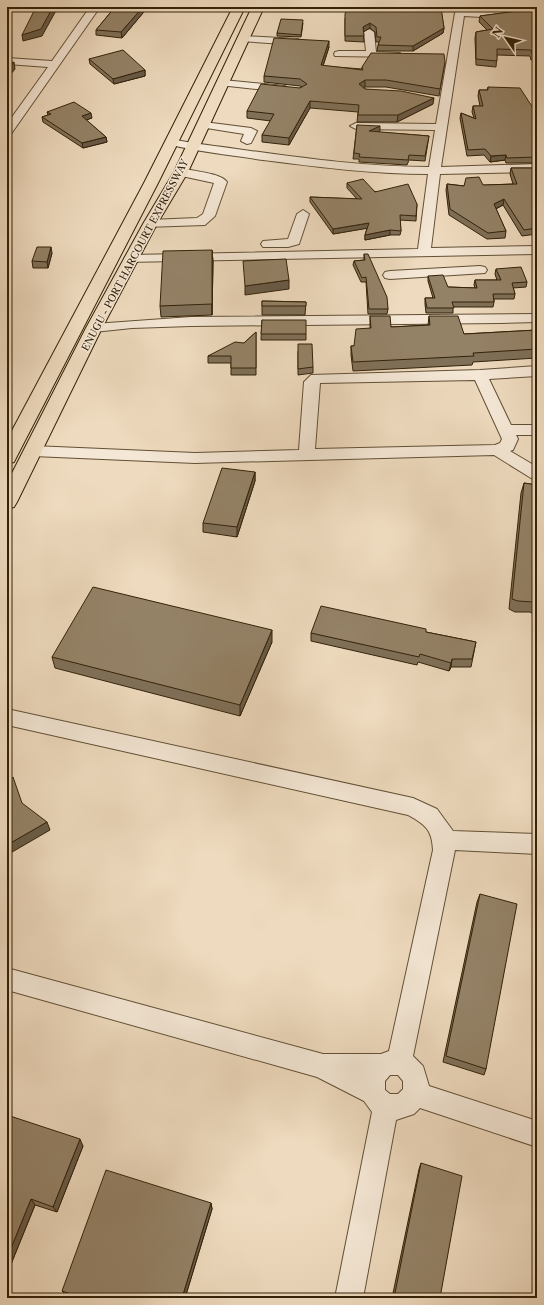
<svg xmlns="http://www.w3.org/2000/svg" width="544" height="1305" font-family="'Libre Caslon Text',serif">
<style>
.lines{fill:none;stroke-linecap:round;stroke-linejoin:round}
.minor-casing{stroke:#625036;stroke-width:2}
.highway-casing{stroke:#332209;stroke-width:2}
.minor{fill:#f4e7d5;fill-rule:evenodd}
.highway{fill:#eedabe;fill-rule:evenodd}
.wall{fill:#7f7059;stroke:#332209}
.shaded-wall{fill:#685b48;stroke:#332209}
.building{fill:#948267;stroke:#332209}
.labels{text-anchor:middle;dominant-baseline:central;stroke-width:3;stroke-linejoin:round;paint-order:stroke}
.far-street-label{font-size:10px;fill:#332209;stroke:#f4e7d5}
</style>
<rect width="100%" height="100%" fill="#eedabe"/>
<filter id="stains"><feTurbulence type="fractalNoise" baseFrequency=".005" numOctaves="4"/><feColorMatrix values="0 0 0 0 .2 0 0 0 0 .09 0 0 0 0 .02 0 0 0 .5 -.17"/></filter>
<radialGradient id="worn" r=".72"><stop offset=".6" stop-color="#630" stop-opacity="0"/><stop offset="1" stop-color="#630" stop-opacity=".3"/></radialGradient>
<g class="lines">
<!-- minor casing -->
<g class="minor-casing">
<path id="minor" d="M90 7H100L11 134 7 135V124L48 67 7 64V58L52 61Z
M456 7H466L465 10 495 12 497 7H503L505 14 498 18 464 16 441 167 537 164V172L440 174 431 248 537 246V254L126 262 124 259 126 256 131 255 418 249 428 174C372 174 318 167 263 160 231 155 199 152 167 144L165 142 171 139 192 143C271 153 349 167 429 167L435 130 356 129 350 126 356 123 436 124Z
M369 29 374 32 376 52 400 53 401 55 400 57 335 56 334 54 335 52 339 51H366L364 32Z
M244 36 298 39 303 42 298 45 240 41 239 39 240 37Z
M223 80 285 86 290 89 285 92 219 85 218 83Z
M204 122 251 128 257 131 251 143 247 144 241 141 244 134 200 127 198 125Z
M181 168C192 171 221 173 227 182L215 216 205 225 145 227 144 224 145 221 150 220 197 218 203 214 214 183 177 175 175 172 177 169Z
M303 210 309 214 299 244 288 247H263L261 244 263 241 288 239 297 214Z
M480 266 485 267 487 270 485 273 390 279 385 278 383 275 385 272 390 271Z
M537 314V322L501 323 191 326 132 328 94 332 89 331 87 328 89 325 94 324 191 317Z
M537 366V376L489 379 511 425H537V435H516L518 439 513 450 510 451 537 467V480L531 478 494 455 195 463 33 456 27 455 25 451 27 447 33 446 195 453 299 450 304 382 311 375 480 370ZM475 380 502 439 500 443 495 445 315 449 320 383Z
M7 709 413 798 437 809 453 831 537 834V854L455 850 413 1056 423 1066 429 1086 537 1121V1147L420 1108 414 1114 396 1120 363 1298H335L372 1112 364 1101 317 1077 7 990V968L323 1054H381L389 1051 433 850C432 830 426 825 408 815L7 725ZM390 1075H398L403 1081V1089L398 1094H390L385 1090V1081Z"/>
</g>
<!-- highway casing -->
<g class="highway-casing">
<path id="highway" d="M233 7H245L158 183 16 458 14 462 7 464V440L144 183Z
M252 7H264L188 172 157 224 102 328 17 502 14 507 7 509V483L86 328 143 224 174 172Z"/>
</g>
<!-- minor -->
<use href="#minor" class="minor"/>
<!-- highway -->
<use href="#highway" class="highway"/>
</g>
<!-- wall -->
<path class="wall" d="M148 7 122 38 96 35V30L110 13Z
M348 7H454V11H441L444 28 443 33 413 51H377L378 45 379 42H376L375 32 370 28 363 32 364 42 345 41V19Z
M508 7H537V60H531L530 56 497 55 496 67 476 65 475 38 476 32 487 30 479 22 480 16 519 11Z
M303 23 301 37 277 36V33Z
M329 47 323 66 362 69V67L445 62 439 96 386 87H365L364 88 365 89 433 104 397 122H357L358 112 310 108 289 145 262 142V135L271 121 247 118V111L302 87 300 86 264 82V76Z
M89 59 145 70V76L114 84 90 64Z
M488 87 537 114V163H506L505 160 490 162 484 155 467 156 460 118 461 113 474 118 472 112 473 106H480L478 96 479 90H487Z
M47 112 92 118 86 120 106 137 107 142 83 148 43 122 42 117 48 115Z
M357 125 380 131 377 132 429 136 425 161 409 160 407 165 359 162V159H353Z
M511 168H537V234L522 236 503 205 496 209 506 231 505 238 487 239 449 215 446 190 447 184 464 186 513 184 510 174Z
M347 183 417 204 416 221 400 220 401 231 400 235H390L365 240V235L367 228 333 234 310 202V197L357 199 347 188Z
M212 250 213 262 212 315 161 317 160 306Z
M52 253 48 268H33L32 261Z
M364 254 388 309 387 314H368L366 282H361L353 265 354 261 364 260Z
M496 269 527 282 526 287 513 288 515 294 514 299H494V302L493 307H453V313H426L425 304V298H433L428 281V276L448 287 475 288 474 285 475 280H497L495 274Z
M262 301 306 302 305 315H262Z
M370 316 391 327 428 325 429 316 464 334 537 330V358L473 362 472 365 353 371 351 355V346H354L370 328Z
M262 320 306 334V340H261Z
M256 332V375H231V363H208V356L244 343Z
M298 351 313 367V373L298 375Z
M255 472V481L237 537 203 532V523Z
M524 483 537 485V616L530 612H515L509 609 521 493Z
M426 632 476 642 471 667H451L449 671 418 662 417 665 311 641V633Z
M272 642 240 716 55 668 52 657Z
M480 894 486 1069 484 1075 443 1062 477 902Z
M7 1115 83 1146 57 1212 35 1205 9 1269 7 1268Z
M421 1163 440 1298H392L419 1169Z
M211 1203 212 1209 185 1298H74L66 1295 62 1291Z"/>
<!-- shaded-wall -->
<path class="shaded-wall" d="M53 7H58L42 36 23 41 22 35Z
M143 7H148L122 38 121 32Z
M370 23V28L363 32V27Z
M444 28 443 33 413 51V46Z
M329 41V47L321 72V65Z
M14 62 15 69 7 79V70Z
M145 70V76L114 84 113 79Z
M365 80V87L359 90V84Z
M434 98 433 104 397 122 398 115Z
M310 101V108L289 145V138Z
M91 113 92 118 83 121 82 116Z
M380 126V131L369 137V131Z
M106 137 107 142 83 148 82 143Z
M506 155 505 160 490 162 491 156Z
M504 199 503 205 493 210 494 204Z
M369 223V228L333 234V229Z
M390 230V235L365 240V235Z
M9 239 11 248 7 250V240Z
M51 247 52 253 48 268 47 262Z
M212 250 213 262 212 315Z
M289 280V289L245 295V286Z
M255 472V481L237 537V527Z
M272 630V642L240 716V705Z
M452 659 451 667 449 671Z
M47 822 50 830 7 855V845Z
M80 1139 83 1146 57 1212 53 1207Z
M31 1199 35 1205 9 1269 7 1267V1258Z
M211 1203 212 1209 185 1298H182Z"/>
<!-- building -->
<path class="building" d="M36 7H53L41 29 22 35Z
M114 7H143L121 32 96 30 110 13Z
M348 7H441L444 28 413 46 378 45 381 37H377L376 27 370 23 363 27 364 36H345V14Z
M525 7H537V54H532L531 50 497 49V61L476 59V32L493 29 480 16 532 9Z
M281 19 303 20 301 35 277 33Z
M274 38 329 41 321 65 363 70 362 67 371 53 444 54 445 62 440 89 386 80H365L359 84 365 89 401 91 434 98 398 115H358L359 105 310 101 289 138 262 135 274 114 247 111 261 84 300 88 307 84 300 79 264 76Z
M123 50 145 70 113 79 89 59Z
M14 62 7 70V64Z
M488 87 520 88 537 114V157L507 158 506 155 491 156 485 149 468 150 461 113 476 119 473 106H483L479 90H488Z
M74 102 91 113 82 116 106 137 82 143 42 117 51 114 47 112Z
M357 125 380 126 369 131 429 136 425 156 409 155 408 160 359 157 360 154 354 153Z
M511 168H537V228L524 230 504 199 494 204 506 231 488 233 450 209 447 184 464 186 466 178 479 177 483 185 517 184Z
M363 179 375 192 408 184 417 204 416 216 400 215 401 231 390 230 365 235 369 223 333 229 310 197 362 199 347 183Z
M37 247H51L47 262 32 261Z
M212 250V304L160 306 163 251Z
M364 254H368L387 297 388 309H369L366 277 362 278 354 261 365 260Z
M286 259 289 280 245 286 243 261Z
M521 267 527 282 512 283 515 294H493L494 302H452L454 308H427L425 298H435L428 276 443 275 448 287 477 288 475 280H501L496 269Z
M262 301 306 302V306H262Z
M370 316H390L391 327 430 325 429 316H458L464 334 537 330V349L473 353 474 356 353 362 351 346H354L356 329 371 328Z
M262 320H306V334H261Z
M256 332V368H231V356H208L235 342 244 343Z
M298 344H312L313 367 298 369Z
M222 468 255 472 237 527 203 523Z
M524 483 537 485V604L533 602 518 601 512 599Z
M93 587 272 630 240 705 52 657Z
M321 606 426 629V632L476 642 472 659H452L451 663 420 654 419 657 311 633Z
M13 777 22 803 47 822 7 845V782Z
M480 894 517 904 486 1069 446 1056Z
M7 1115 80 1139 53 1207 31 1199 7 1258Z
M421 1163 462 1176 440 1298H394Z
M106 1170 211 1203 182 1298H83L62 1291Z"/>
<g class="labels">
<!-- far-street labels -->
<g class="far-street-label">
<text transform="translate(135 255) rotate(-62)">ENUGU - PORT HARCOURT EXPRESSWAY</text>
</g>
</g>
<!-- margin -->
<rect width="544" height="1305" fill="none" stroke="#eedabe" stroke-width="24"/>
<rect x="8" y="8" width="528" height="1289" fill="none" stroke="#332209" stroke-width="2"/>
<rect x="12" y="12" width="520" height="1281" fill="none" stroke="#332209"/>
<!-- north arrow -->
<g transform="translate(506 38) rotate(304)" stroke="#f4e7d5" stroke-width="3" paint-order="stroke">
<path d="M0-3L7 15L0 10L-7 15Z" fill="#332209"/>
<text y="-6" font-size="11" font-weight="bold" text-anchor="middle" fill="#332209">N</text>
</g>
<rect width="100%" height="100%" filter="url(#stains)"/>
<rect width="100%" height="100%" fill="url(#worn)"/>
</svg>
